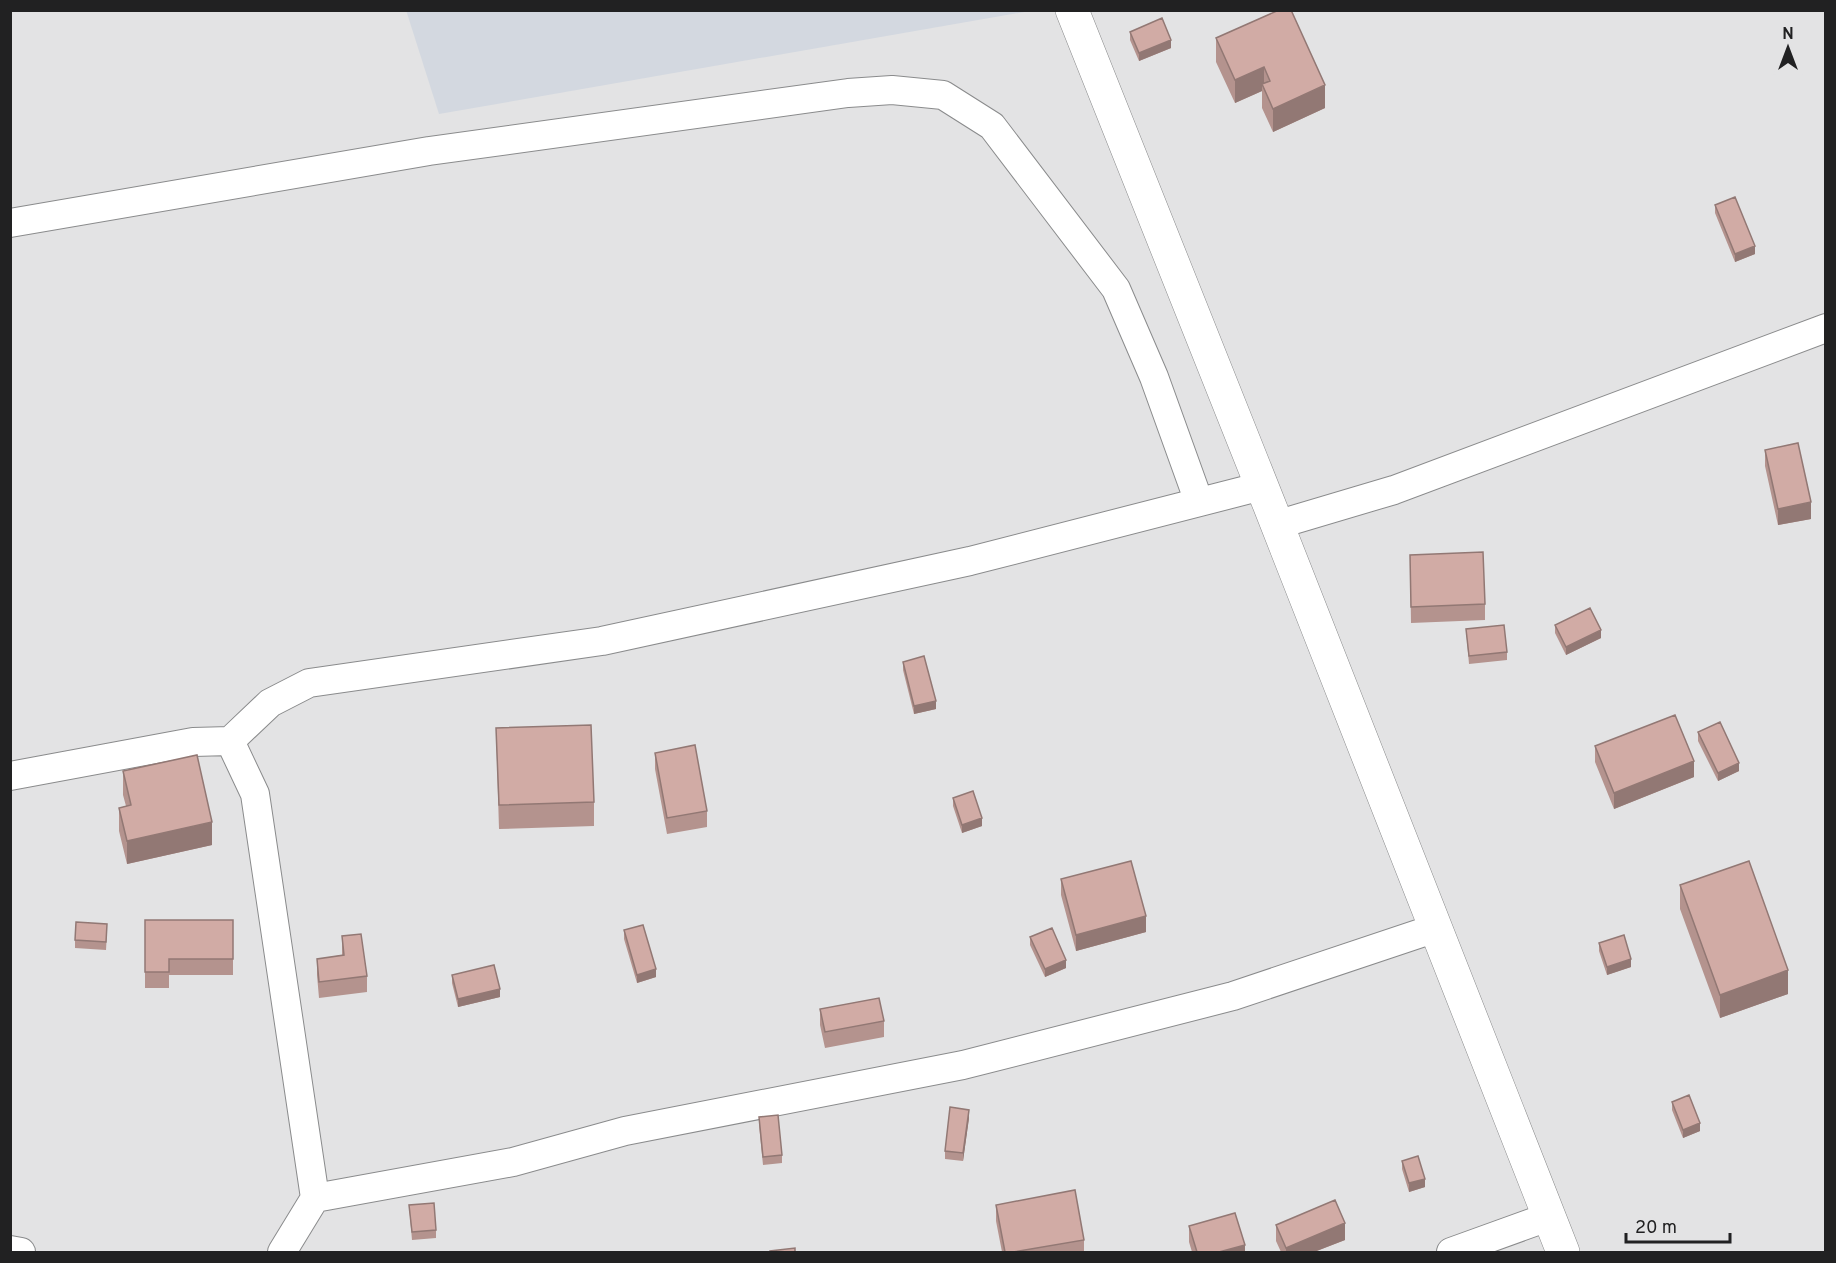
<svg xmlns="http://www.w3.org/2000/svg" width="1836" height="1263" font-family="Overpass,sans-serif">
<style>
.built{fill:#d3d8e0}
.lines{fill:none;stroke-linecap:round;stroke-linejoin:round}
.minor-casing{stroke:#8a8b8c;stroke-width:30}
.tertiary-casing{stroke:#8a8b8c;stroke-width:34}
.minor{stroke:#fff;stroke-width:28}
.tertiary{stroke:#fff;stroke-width:33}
.wall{fill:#b4938e}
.shaded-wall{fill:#927874}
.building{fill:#d1aba5;stroke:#927874;stroke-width:1.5}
</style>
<rect width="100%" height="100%" fill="#e3e3e4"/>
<!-- built -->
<path class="built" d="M406 10H1030V11L439 114Z"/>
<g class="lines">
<!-- minor casing -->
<g class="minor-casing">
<path id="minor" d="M10 223 429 151 848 93 892 90 943 95 992 126 1116 289 1154 377 1199 502
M1276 525 1394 490 1826 328
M230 741 270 703 309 683 602 641 970 561 1262 486
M10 776 193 742 230 741 255 794 315 1198 282 1252
M315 1198 513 1162 625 1131 963 1065 1233 996 1436 928
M10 1250 21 1252
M1451 1252 1548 1217"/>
</g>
<!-- tertiary casing -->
<g class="tertiary-casing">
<path id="tertiary" d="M1072 10 1269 504 1563 1252"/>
</g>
<!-- minor -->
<use href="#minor" class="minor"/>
<!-- tertiary -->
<use href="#tertiary" class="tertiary"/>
</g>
<!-- wall -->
<path class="wall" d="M1279 10 1325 108 1273 132 1262 108V91L1235 103 1216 62V38Z
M1130 32 1171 48 1139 61 1130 40Z
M1715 205 1755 254 1735 262 1715 213Z
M1765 450 1811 519 1778 525 1765 466Z
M1410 555 1485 604V620L1411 623Z
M1555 625 1601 638 1566 655 1555 633Z
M1466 629 1507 652V660L1469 664Z
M903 662 936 709 914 714 903 670Z
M496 728 594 802V826L499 829Z
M1698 732 1739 771 1718 781 1698 741Z
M1595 746 1694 777 1614 809 1595 762Z
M655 753 707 811V827L667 834 655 769Z
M123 771 212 845 127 864 119 831V808L126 806 123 795Z
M953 798 982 826 962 833 953 806Z
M1061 879 1146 932 1076 951 1061 895Z
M1680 885 1788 994 1720 1018 1680 909Z
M145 920H233V975H169V988H145Z
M624 930 656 977 637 983 624 939Z
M107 932 106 950 75 948V940Z
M342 936 367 976V992L319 998 317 975V959L342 955Z
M1030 937 1066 968 1045 977 1030 945Z
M1599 943 1631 967 1607 975 1599 951Z
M452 975 500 997 458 1007 452 983Z
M820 1009 884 1021V1037L825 1048 820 1025Z
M1672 1102 1700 1131 1683 1138 1672 1110Z
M759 1117 782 1155V1163L763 1165 759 1125Z
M969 1118 963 1161 945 1159V1151Z
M1402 1161 1425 1187 1409 1192 1402 1169Z
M409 1205 436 1230V1238L412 1240Z
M996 1205 1084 1240V1252H1002L996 1221Z
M1276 1225 1345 1240 1314 1252H1281L1276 1241Z
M1189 1226 1245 1252H1192L1189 1242Z"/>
<!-- shaded-wall -->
<path class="shaded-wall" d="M1171 40V48L1139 61V53Z
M1264 67V89L1262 84V91L1235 103V80Z
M1325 85V108L1273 132V109Z
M1755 246V254L1735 262V254Z
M1811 502V519L1778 525V509Z
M1601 630V638L1566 655V647Z
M936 701V709L914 714V706Z
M1694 761V777L1614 809V793Z
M1739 763V771L1718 781V773Z
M982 818V826L962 833V825Z
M212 822V845L127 864V841Z
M1146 916V932L1076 951V935Z
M1631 959V967L1607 975V967Z
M1066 960V968L1045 977V969Z
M656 969V977L637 983V975Z
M1788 970V994L1720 1018V995Z
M500 989V997L458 1007V999Z
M969 1110V1118L963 1161V1153Z
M1700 1123V1131L1683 1138V1130Z
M1425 1179V1187L1409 1192V1183Z
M1345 1223V1240L1314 1252H1286V1248Z
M1245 1245V1252H1219Z"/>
<!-- building -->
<path class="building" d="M1279 10H1291L1325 85 1273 109 1262 84 1270 81 1264 67 1235 80 1216 38Z
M1162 18 1171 40 1139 53 1130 32Z
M1735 197 1755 246 1735 254 1715 205Z
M1798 443 1811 502 1778 509 1765 450Z
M1483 552 1485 604 1411 607 1410 555Z
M1590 608 1601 630 1566 647 1555 625Z
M1504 625 1507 652 1469 656 1466 629Z
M924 656 936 701 914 706 903 662Z
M1675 715 1694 761 1614 793 1595 746Z
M1720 722 1739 763 1718 773 1698 732Z
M591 725 594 802 499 805 496 728Z
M695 745 707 811 667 818 655 753Z
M197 755 212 822 127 841 119 808 131 805 123 771Z
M973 791 982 818 962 825 953 798Z
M1131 861 1146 916 1076 935 1061 879Z
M1749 861 1788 970 1720 995 1680 885Z
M145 920H233V959H169V972H145Z
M76 922 107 924 106 942 75 940Z
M643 925 656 969 637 975 624 930Z
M1052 928 1066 960 1045 969 1030 937Z
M361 934 367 976 319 982 317 959 344 955 342 936Z
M1624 935 1631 959 1607 967 1599 943Z
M494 965 500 989 458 999 452 975Z
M879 998 884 1021 825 1032 820 1009Z
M1689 1095 1700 1123 1683 1130 1672 1102Z
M950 1107 969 1110 963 1153 945 1151Z
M778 1115 782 1155 763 1157 759 1117Z
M1418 1156 1425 1179 1409 1183 1402 1161Z
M1075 1190 1084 1240 1013 1252H1005L996 1205Z
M1335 1200 1345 1223 1286 1248 1276 1225Z
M434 1203 436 1230 412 1232 409 1205Z
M1235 1213 1245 1245 1219 1252H1197L1189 1226Z
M795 1248V1252H770V1251Z"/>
<!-- border -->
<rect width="1836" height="1263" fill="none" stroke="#212122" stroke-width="24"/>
<!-- north arrow -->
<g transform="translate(1788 48)" stroke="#e3e3e4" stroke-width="4.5" paint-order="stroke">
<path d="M0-4.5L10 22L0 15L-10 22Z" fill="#212122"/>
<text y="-9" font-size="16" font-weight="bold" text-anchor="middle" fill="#212122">N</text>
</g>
<!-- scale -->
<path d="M1626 1233v9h104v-9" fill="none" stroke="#212122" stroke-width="3"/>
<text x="1635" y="1233" font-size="18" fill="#212122" stroke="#e3e3e4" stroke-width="4.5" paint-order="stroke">20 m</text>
</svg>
